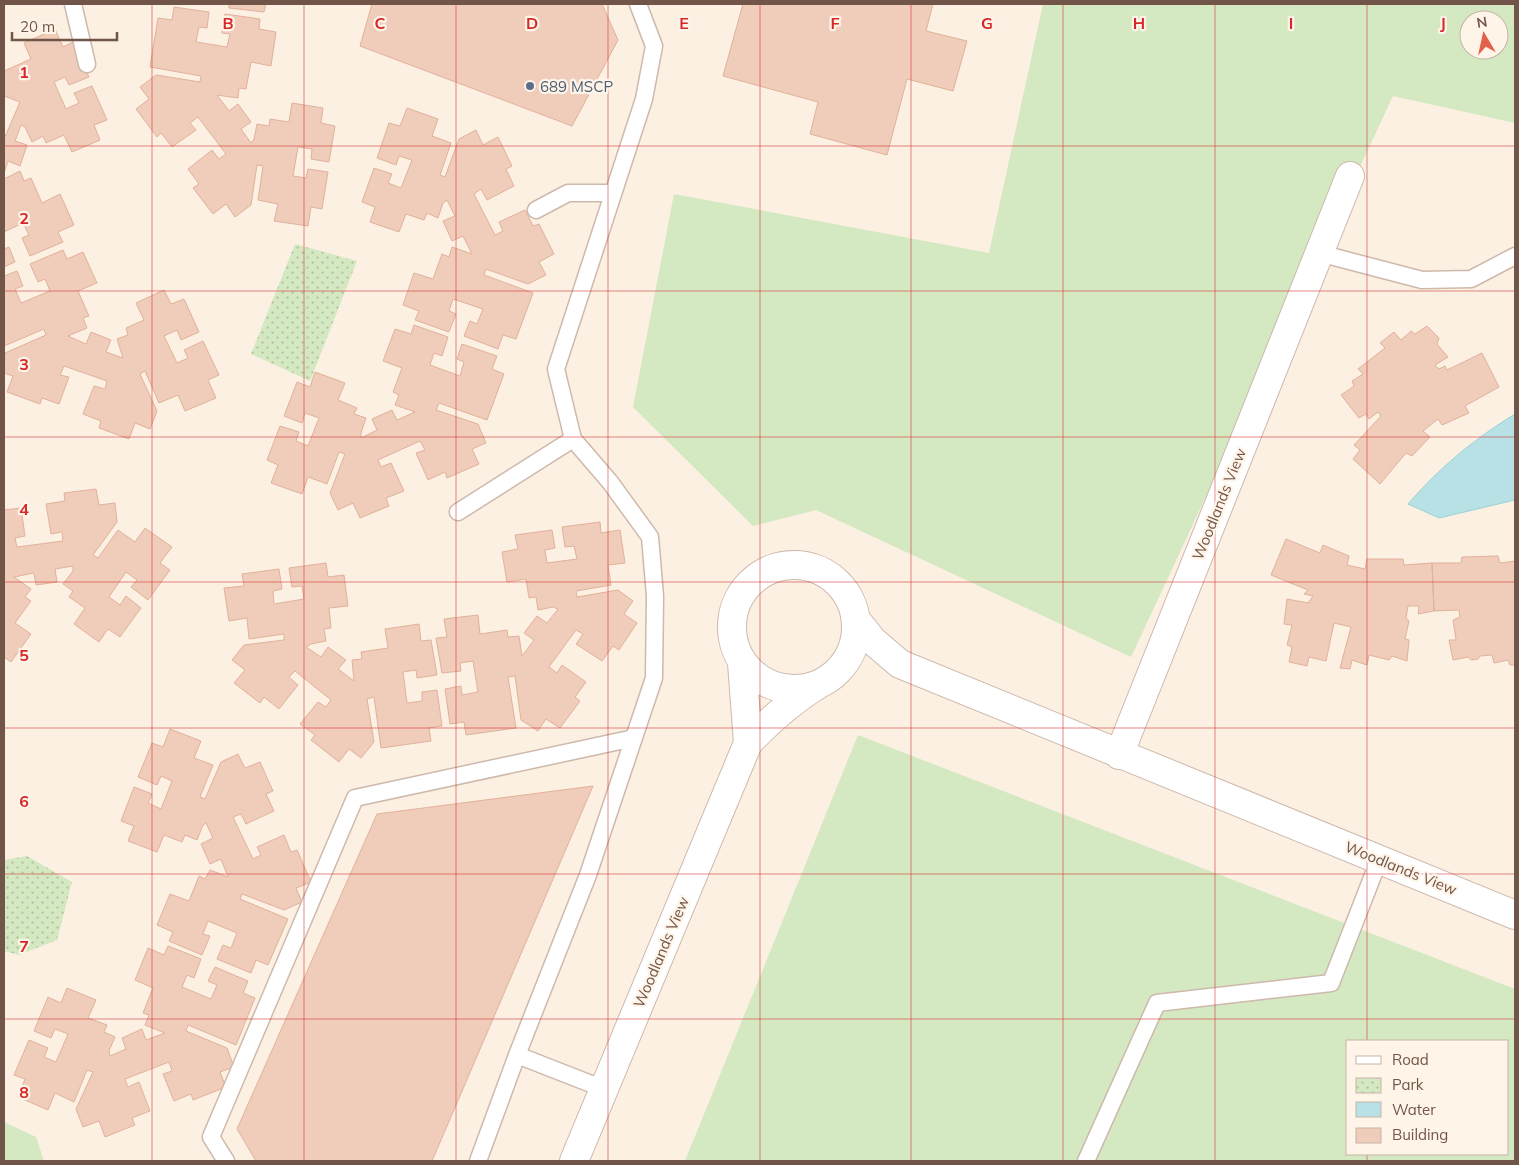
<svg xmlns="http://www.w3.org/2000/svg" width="1519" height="1165" font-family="Mulish,sans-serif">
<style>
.grass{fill:#d4e8c1;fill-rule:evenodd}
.park{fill:url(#park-dots)}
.water{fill:#b7e1e4;stroke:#9ed1d6}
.building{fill:#f0ccba;stroke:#e2b19b}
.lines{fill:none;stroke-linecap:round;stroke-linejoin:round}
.lane-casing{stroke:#ceb9ac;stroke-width:19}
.street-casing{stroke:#ceb9ac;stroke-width:30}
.lane{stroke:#fff;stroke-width:16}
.street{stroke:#fff;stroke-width:28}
.grid{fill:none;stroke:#d62828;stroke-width:1;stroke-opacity:0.55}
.service-dot{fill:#5c6f8a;stroke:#fff4e8;stroke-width:2}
.labels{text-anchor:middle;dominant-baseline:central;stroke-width:4.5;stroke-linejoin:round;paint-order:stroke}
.service-label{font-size:15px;fill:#4e5e75;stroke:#fff4e8;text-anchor:start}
.street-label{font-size:15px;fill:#725549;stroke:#fff4e8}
.grid-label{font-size:16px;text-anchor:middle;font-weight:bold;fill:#d62828;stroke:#fff4e8;stroke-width:4.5;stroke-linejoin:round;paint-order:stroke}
</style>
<defs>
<pattern id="park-dots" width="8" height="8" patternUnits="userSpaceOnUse" patternTransform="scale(1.25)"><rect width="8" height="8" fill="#d4e8c1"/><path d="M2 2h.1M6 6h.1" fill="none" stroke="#b0bf9f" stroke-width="1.8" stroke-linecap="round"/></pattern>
</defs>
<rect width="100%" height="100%" fill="#fbf0e2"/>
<!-- grass -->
<path class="grass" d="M1043 4H1515V123L1393 96 1131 657 816 510 753 526 633 407 674 194 989 253ZM1469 20H1499V50H1469Z
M858 735 1515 989V1161H685ZM1348 1041H1508V1154H1348Z
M4 1122 36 1137 44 1161H4Z"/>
<!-- park -->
<path class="park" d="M295 244 357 261 310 381 251 354Z
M27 856 72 882 57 940 19 955 4 951V860Z"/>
<!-- water -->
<path class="water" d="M1515 414V500L1439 518 1408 504C1439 468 1474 439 1515 414Z"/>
<!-- building -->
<path class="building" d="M229 4H266L264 12 229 8Z
M372 4H602L618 40 572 126 360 46Z
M743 4H933L926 31 967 41 953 91 907 79 887 155 810 134 818 102 723 76Z
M174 7 209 12 207 28 199 27 196 42 227 47 230 34 222 33 225 14 260 19 259 29 276 32 271 66 251 62 246 89 239 88 238 98 217 95 229 111 238 104 251 122 241 129 251 143 254 139 257 124 269 126 270 119 289 122 292 103 323 108 321 123 335 126 329 162 311 159 312 149 298 147 293 176 306 178 308 169 328 172 322 209 311 207 308 226 274 221 278 204 258 200 263 166 257 165 251 205 235 217 226 204 213 214 193 188 199 184 188 169 212 150 219 159 226 154 198 117 190 123 196 130 172 147 161 133 157 137 136 109 149 99 140 87 156 75 200 82 201 76 150 67 158 18 172 20Z
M55 29 63 47 73 42 89 77 69 85 65 77 54 82 66 109 79 103 74 93 92 86 107 120 94 125 100 140 72 152 64 135 46 143 43 136 32 142 25 127 21 125 15 141 27 145 20 166 8 161 4 173V139L20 102 4 96V71L31 59 24 43Z
M407 108 438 119 432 136 451 143 440 175 445 177 459 139 476 130 483 145 498 137 512 166 506 169 514 186 487 200 481 189 474 194 495 235 503 231 499 222 525 210 533 226 539 224 554 254 539 262 546 275 528 284 486 269 484 275 533 293 516 339 503 335 498 349 464 336 470 321 477 324 483 309 453 299 449 311 456 314 449 332 415 320 419 311 403 305 414 273 433 279 442 254 449 257 452 247 472 254 463 236 452 241 443 221 455 216 447 200 443 203 438 218 427 213 424 220 406 214 399 232 370 222 375 207 362 202 374 168 392 174 388 183 401 188 412 160 399 156 396 165 377 158 389 123 400 126Z
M20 171 24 181 31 178 42 203 60 194 74 225 58 232 63 242 30 256 22 238 29 235 23 223 4 232V179Z
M9 247 15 262 4 267V249Z
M63 250 67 259 83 252 97 283 78 291 89 316 83 318 87 328 68 336 86 344 91 332 111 340 106 352 123 358 117 339 128 335 126 328 144 320 136 303 164 290 171 304 184 299 199 332 181 340 177 330 164 336 177 363 188 358 184 350 203 341 219 375 208 380 216 398 185 411 178 395 159 403 145 371 140 374 157 411 150 429 135 423 129 439 99 428 101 421 83 414 94 386 105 389 107 381 64 366 60 375 69 377 59 404 42 398 40 404 7 392 13 376 4 373 5 353 46 335 44 329 4 346V276L17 271 23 286 15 289 21 303 50 291 45 279 38 282 30 264Z
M414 325 448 337 442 356 434 353 430 365 460 376 464 362 457 359 462 344 497 356 492 369 504 374 487 420 439 403 436 410 478 424 486 443 472 449 479 464 447 478 445 472 428 480 416 453 425 450 420 441 378 460 381 467 391 463 404 491 386 498 389 506 360 518 353 503 338 510 330 493 345 454 339 452 327 484 308 477 302 494 271 483 278 465 267 460 280 426 299 432 296 441 308 446 319 418 305 413 302 423 284 416 297 382 310 387 315 372 345 383 338 400 357 408 354 414 366 418 361 433V438L377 430 372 419 392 410 397 420 415 412 395 405 399 395 393 392 402 368 383 361 395 329 411 334Z
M1427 326 1439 338 1437 344 1448 357 1435 365 1439 369 1445 366 1447 370 1482 353 1499 387 1465 406 1469 413 1442 425 1438 419 1423 431 1430 437 1412 456 1406 453 1380 484 1353 459 1360 450 1354 445 1381 416 1378 412 1369 419 1366 414 1359 418 1341 395 1354 386 1352 381 1363 374 1358 369 1385 348 1380 343 1394 332 1401 340 1411 331 1415 334Z
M96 489 99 505 115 503 117 522 93 555 98 558 118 530 135 542 145 528 172 547 160 563 170 570 148 600 131 587 137 580 126 572 109 597 120 605 126 596 141 608 120 637 108 629 99 642 74 624 85 608 69 597 73 591 63 584 73 571V566L55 569 57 582 36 585 34 573 14 577 31 589 25 597 31 601 15 623 31 634 11 662 4 657V510L21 508 25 536 15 538 17 547 63 541 62 532 51 534 46 504 65 501 64 493Z
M600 522 601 533 620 530 625 563 608 565 611 585 576 591 577 597 618 590 633 601 624 614 637 623 619 650 613 646 602 661 576 644 583 634 576 630 549 667 557 673 562 665 586 682 575 697 580 701 560 728 546 719 538 731 521 720 515 676 508 677 516 728 466 735 464 722 450 724 445 689 461 686 462 695 478 692 473 661 460 663 461 671 442 673 436 638 447 637 444 619 478 615 480 634 507 630 508 637 519 636 522 656 534 640 524 633 537 616 547 623 558 609 553 607 538 610 536 597 529 598 526 579 507 582 502 552 518 549 515 535 552 530 555 548 545 550 547 563 577 559 574 546 565 547 562 527Z
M1286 539 1320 553 1323 545 1349 556 1347 565 1365 569 1367 559H1403L1404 565 1432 563 1434 611 1418 614 1419 606H1408L1406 618 1409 621 1405 639 1409 640 1407 661 1392 656 1389 660 1369 655 1367 665 1352 660 1350 669 1340 668 1351 627 1334 623 1326 661 1309 657 1307 666 1289 662 1292 647 1287 645 1292 625 1284 624 1287 599 1308 603 1313 596 1304 594 1308 590 1271 575Z
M1498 556 1500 563 1515 561V665H1510L1508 660 1494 663 1492 655 1480 656 1478 659 1471 660 1468 657 1453 660 1449 640H1456L1453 620 1460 617 1459 610 1434 611 1432 563H1461L1462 557Z
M326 563 328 577 344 575 348 606 329 608 331 628 324 629 326 641 311 644 306 647 321 657 328 647 346 660 338 669 354 681 352 660 362 659 361 652 388 648 385 629 419 624 421 641 431 640 437 675 417 678 416 670 403 672 407 703 422 701V692L437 690 442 726 429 728 431 741 381 748 374 697 367 699 374 742 361 758 349 749 339 762 311 740 315 735 300 724 318 702 326 707 331 700 295 671 289 677 298 685 279 709 264 697 260 703 234 683 245 670 232 660 244 645 284 640V634L249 639 247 618 229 621 224 588 244 586 242 574 279 569 282 589 273 591 274 604 304 599 302 586 292 587 289 568Z
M170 729 201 741 194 758 213 765 200 797 205 799 221 762 238 754 245 768 260 762 273 791 266 794 274 811 246 824 241 814 233 817 253 859 261 855 257 847 284 835 291 852 297 850 311 882 296 888 302 902 284 910 242 894 240 899 288 919 268 965 256 960 251 973 217 959 223 945 231 948 237 933 208 921 203 934 210 936 202 955 169 941 173 932 157 925 170 894 189 901 199 876 205 879 210 870 228 877 221 859 210 864 201 844 213 838 206 823 203 825 197 840 185 835 182 842 164 835 157 852 128 841 134 826 121 821 134 787 152 794 148 803 161 809 172 781 161 776 157 785 138 777 152 743 163 747Z
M593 786 432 1161H256L237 1129 377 814Z
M168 946 201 959 194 978 187 975 182 987 211 999 217 985 208 981 215 967 248 981 243 993 255 998 236 1045 188 1025 186 1031 227 1048 234 1067 220 1072 226 1087 193 1100 191 1094 174 1101 163 1074 172 1071 169 1062 125 1079 128 1087 139 1082 150 1111 132 1118 135 1125 105 1137 99 1121 83 1127 76 1109 93 1072 87 1070 74 1102 55 1093 48 1110 18 1097 25 1079 14 1075 29 1040 48 1048 44 1057 56 1062 68 1034 55 1029 51 1038 34 1031 48 997 61 1003 67 988 96 1000 88 1018 107 1025 104 1032 115 1037 109 1051 110 1056 126 1049 122 1038 142 1029 146 1040 165 1033 145 1025 149 1015 143 1013 153 988 135 980 148 948 164 955Z"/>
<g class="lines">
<!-- lane casing -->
<g class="lane-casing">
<path id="lane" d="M73 4 87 64
M536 210 568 193H613
M1319 253 1422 280 1471 279 1515 256
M458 512 573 439
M517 1055 604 1089
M226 1161 211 1137 355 798 634 738
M478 1161 517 1055 588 875 654 678 655 596 650 537 610 482 573 439 556 369 644 99 654 46 638 4
M1086 1161 1157 1003 1331 983 1379 860"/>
</g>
<!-- street casing -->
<g class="street-casing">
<path id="street" d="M732 627a62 62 0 1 1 124 0a62 62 0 1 1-124 0Z
M857 621 873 641 900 664 1515 915
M742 663 748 743
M1119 755 1350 176
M574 1161 748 743C770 720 791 701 819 684"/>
</g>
<!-- lane -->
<use href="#lane" class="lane"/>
<!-- street -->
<use href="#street" class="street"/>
</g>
<!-- grid -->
<path class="grid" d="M152 4V1161M304 4V1161M456 4V1161M608 4V1161M760 4V1161M911 4V1161M1063 4V1161M1215 4V1161M1367 4V1041M4 146H1515M4 291H1515M4 437H1515M4 582H1515M4 728H1515M4 874H1515M4 1019H1515M1367 1154V1161"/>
<!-- markers -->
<circle class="service-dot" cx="530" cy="86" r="5"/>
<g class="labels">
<!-- service labels -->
<g class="service-label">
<text x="540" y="86">689 MSCP</text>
</g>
<!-- street labels -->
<g class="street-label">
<text transform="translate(1219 504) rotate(-68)">Woodlands View</text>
<text transform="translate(1401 868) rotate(22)">Woodlands View</text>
<text transform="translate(661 952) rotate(-67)">Woodlands View</text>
</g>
</g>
<g class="grid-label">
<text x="228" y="29">B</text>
<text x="380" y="29">C</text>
<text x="532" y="29">D</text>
<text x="684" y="29">E</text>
<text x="835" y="29">F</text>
<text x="987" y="29">G</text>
<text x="1139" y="29">H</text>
<text x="1291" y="29">I</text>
<text x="1443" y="29">J</text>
<text x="24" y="78">1</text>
<text x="24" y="224">2</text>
<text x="24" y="370">3</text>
<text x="24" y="515">4</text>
<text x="24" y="661">5</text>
<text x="24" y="807">6</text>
<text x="24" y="952">7</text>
<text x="24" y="1098">8</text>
</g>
<!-- border -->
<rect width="1519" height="1165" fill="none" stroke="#725549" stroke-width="10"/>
<!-- legend -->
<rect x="1346" y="1040" width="162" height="115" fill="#fff4e8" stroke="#c7b4a8"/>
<rect x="1356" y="1056" width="25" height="8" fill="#ffffff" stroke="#c7b4a8"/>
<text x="1392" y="1065" font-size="15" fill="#725549">Road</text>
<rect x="1356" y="1078" width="25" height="15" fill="url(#park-dots)" stroke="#c7b4a8"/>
<text x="1392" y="1090" font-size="15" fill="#725549">Park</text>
<rect x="1356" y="1102" width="25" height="15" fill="#b7e1e4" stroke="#c7b4a8"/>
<text x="1392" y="1115" font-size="15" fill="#725549">Water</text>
<rect x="1356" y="1128" width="25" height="15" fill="#f0ccba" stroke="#c7b4a8"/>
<text x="1392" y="1140" font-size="15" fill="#725549">Building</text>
<!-- north arrow -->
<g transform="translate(1484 35) rotate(351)"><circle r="24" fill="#fff4e8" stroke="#c7b4a8"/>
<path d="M0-4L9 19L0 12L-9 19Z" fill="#e3614a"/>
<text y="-8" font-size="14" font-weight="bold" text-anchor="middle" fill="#725549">N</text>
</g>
<!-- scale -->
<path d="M12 32v8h105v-8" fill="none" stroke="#725549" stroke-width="2.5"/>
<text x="20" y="32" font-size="15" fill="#725549" stroke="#fff4e8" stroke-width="4" paint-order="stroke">20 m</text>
</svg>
